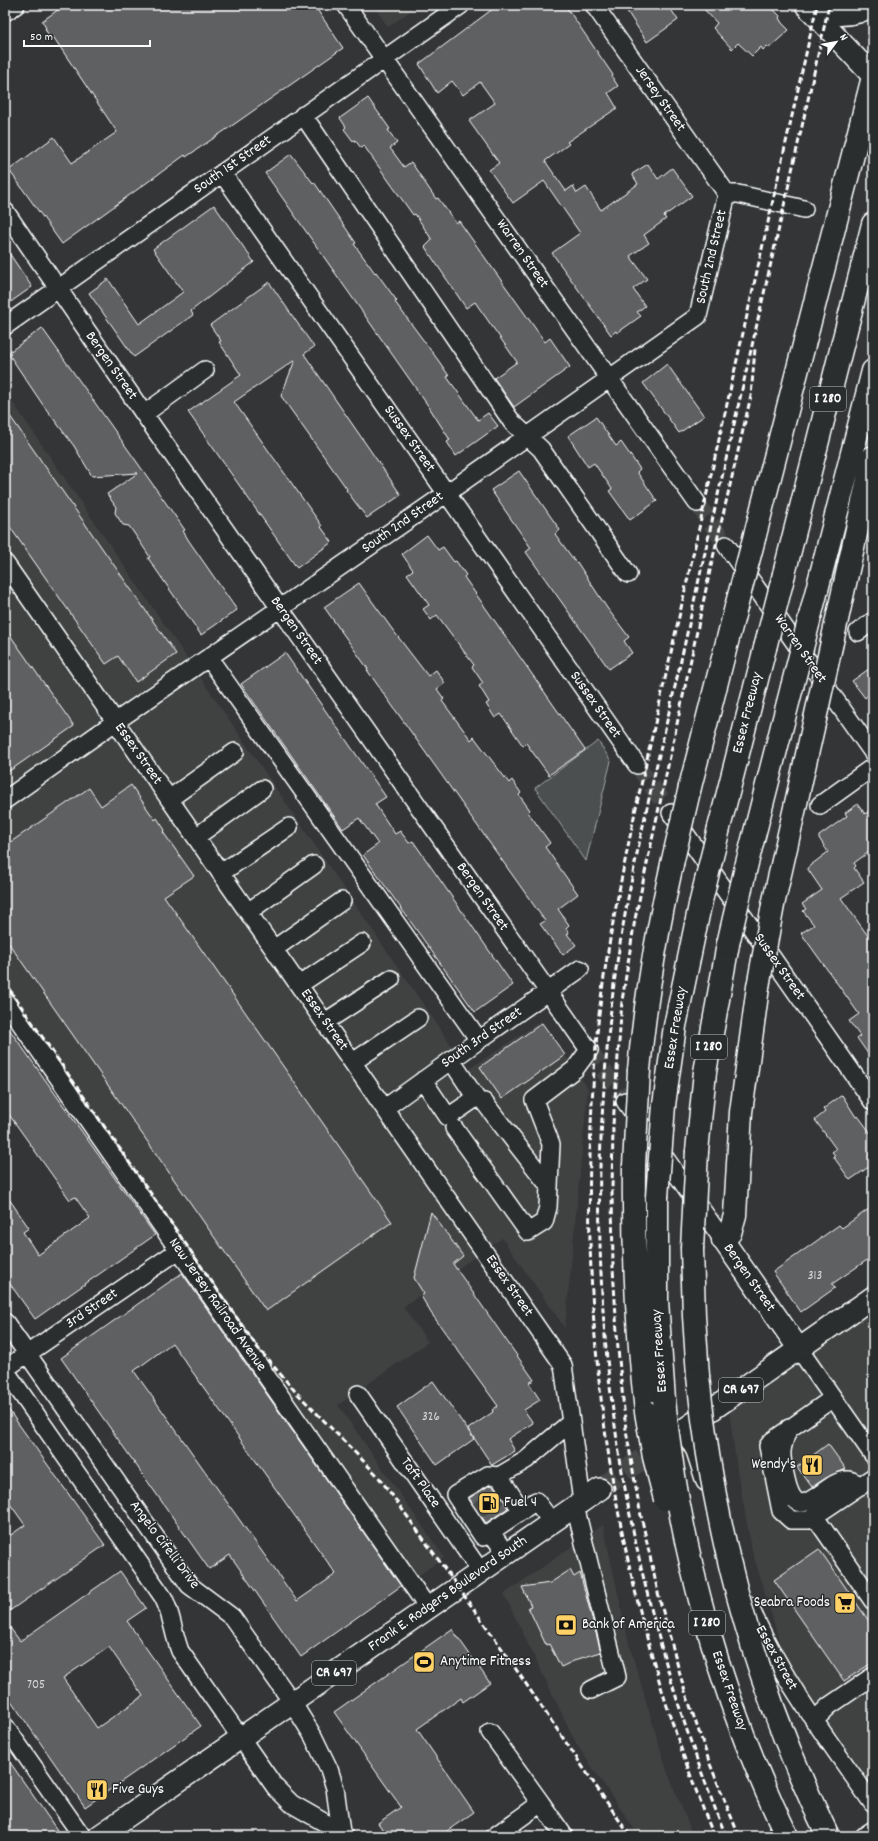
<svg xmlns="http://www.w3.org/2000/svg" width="878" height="1841" font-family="Dekko,sans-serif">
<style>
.built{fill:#404243}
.green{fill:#4c4f50;stroke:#a6a7a8}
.building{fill:#5f6162;stroke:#fff;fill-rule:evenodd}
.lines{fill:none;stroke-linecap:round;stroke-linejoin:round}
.minor-tunnel{stroke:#47494a;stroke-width:17;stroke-dasharray:17 8;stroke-linecap:butt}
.major-tunnel{stroke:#47494a;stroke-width:21;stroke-dasharray:21 10;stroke-linecap:butt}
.minor-casing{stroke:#fff;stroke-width:20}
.major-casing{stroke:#fff;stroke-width:24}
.highway-casing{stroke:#fff;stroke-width:25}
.minor{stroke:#2a2d2e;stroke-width:17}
.major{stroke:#2a2d2e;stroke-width:21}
.highway{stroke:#2a2d2e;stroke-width:22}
.rail{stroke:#fff;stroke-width:3;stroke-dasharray:6 3;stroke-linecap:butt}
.highway-bridge-casing{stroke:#fff;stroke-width:25;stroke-linecap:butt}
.highway-bridge{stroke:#2a2d2e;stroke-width:22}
.labels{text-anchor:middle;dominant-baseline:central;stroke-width:3;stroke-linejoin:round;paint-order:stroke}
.number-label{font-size:13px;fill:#d7d8d8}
.shield{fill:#2a2d2e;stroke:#bfc0c0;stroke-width:1}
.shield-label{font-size:14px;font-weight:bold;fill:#fff}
.street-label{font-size:15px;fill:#fff;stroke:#2a2d2e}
.poi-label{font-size:15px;fill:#fff;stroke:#2a2d2e;text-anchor:start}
</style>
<rect width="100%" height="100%" fill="#333536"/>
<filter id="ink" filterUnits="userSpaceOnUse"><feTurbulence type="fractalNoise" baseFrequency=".025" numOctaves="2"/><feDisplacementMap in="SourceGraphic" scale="8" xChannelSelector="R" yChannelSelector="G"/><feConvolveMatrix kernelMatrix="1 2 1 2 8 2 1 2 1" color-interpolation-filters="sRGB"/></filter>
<g filter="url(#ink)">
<!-- built -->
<path class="built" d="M373 5H419L388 27Z
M5 391 468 1070 541 1021 588 1088 565 1328 502 1238 403 1307 428 1342 338 1405 444 1557 415 1578 5 993Z
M873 1300V1792L787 1667 752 1550 738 1476 728 1403Z
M603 1525 629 1644 666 1768 693 1836H639L577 1745 504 1594Z"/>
<!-- green -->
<path class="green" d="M598 741 611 761 586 861 535 788Z"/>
<!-- building -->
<path class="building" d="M65 5H314L343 48 233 125 186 157 185 155 62 244 9 170 54 137 72 163 117 132 54 38 51 39 45 29 46 28 42 21Z
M498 5H565L613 75 612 77 618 86 608 93 617 108 567 142 569 144 545 161 566 191 573 186 577 193 586 187 601 210 638 184 632 174 648 164 658 179 672 168 692 196 664 216 666 219 644 235 649 243 630 256 647 279 633 289 645 306 637 312 641 316 617 333 616 331 611 335 552 253 580 233 544 181 513 203 489 170 499 163 469 121 495 103 480 82 463 95 452 81 437 93 419 64Z
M623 5H668L678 20 647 42Z
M700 5H769L780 16 779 18 782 23 789 30 769 48 767 46 763 50 761 47 752 56 738 43 732 49 713 28 717 23Z
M368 98 390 129 388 130 397 143 390 148 404 167 411 162 436 199 438 198 456 223 459 221 545 342 550 338 570 367 514 407 494 378 517 362 475 302 466 308 425 247 432 240 423 226 415 214 413 215 364 146 361 148 355 140 353 141 344 129 346 127 340 118Z
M291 154 313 183 314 182 356 243 354 244 375 273 376 272 397 301 395 302 438 360 449 376 447 377 478 420 488 413 498 426 456 456 447 442 450 440 429 407 265 173Z
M214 205 254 262 191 311 193 315 134 357 89 293 108 279 139 324 183 292 153 249Z
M5 247 32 287 5 306Z
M269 282 314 347 304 354 401 495 367 518 346 490 347 489 281 396 295 360 234 402 322 526 321 527 332 542 297 568 188 412 241 375 219 342 221 341 210 325Z
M42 328 185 530 183 531 189 541 237 610 201 635 148 558 150 557 140 542 129 526 123 525 115 513 116 507 107 494 138 473 92 476 74 446 43 405 8 353Z
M667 364 704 416 679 433 643 383Z
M5 409 176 654 136 682 118 656 106 664 5 520Z
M596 417 616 446 621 442 640 469 637 472 657 501 630 520 609 491 612 489 594 463 588 467 568 436Z
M519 471 560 530 555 534 576 563 577 562 607 608 629 637 624 641 632 653 609 669 526 552 531 548 491 490Z
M427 535 438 550 443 547 454 562 456 561 466 575 464 577 585 750 549 775 526 743 523 746 501 714 495 718 486 704 489 702 479 686 483 683 472 667 474 665 437 615 431 620 423 609 429 605 407 574 413 570 402 554Z
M359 583 392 629 428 676 436 670 445 683 437 689 444 699 442 701 471 740 474 737 509 783 512 780 521 793 519 795 530 810 528 812 550 843 545 847 578 894 558 909 569 925 566 928 569 933 567 934 576 945 563 955 540 924 545 921 367 670 368 669 324 607Z
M5 628 74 726 5 774Z
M285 653 386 797 375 804 395 834 400 831 409 843 413 841 513 985 475 1012 363 855 378 844 359 818 343 829 241 684Z
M873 666V691L865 698 852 681Z
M131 785 155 820 157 818 165 830 163 832 194 876 164 896 392 1222 266 1311 5 938V846L89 788 101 806Z
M858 804 865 814 873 808V849L854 863 856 866 854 868 864 882 841 898 873 943V1061L857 1038 860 1036 849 1021 859 1014 801 933 814 925 803 911 806 909 802 904 822 890 807 868 828 852 819 838V836L847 816 845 813Z
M5 1023 155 1235 35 1319 5 1277V1193L29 1228 23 1232 38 1255 90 1218 75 1197 70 1200 5 1109Z
M542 1023 565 1055 502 1099 480 1067Z
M842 1095 856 1117 858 1116 873 1136V1164L850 1180 833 1156 835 1155 832 1152 836 1149 815 1120 825 1112 823 1109Z
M873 1206V1256L832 1284 835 1288 801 1312 773 1272 839 1225 842 1228Z
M431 1212 463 1256 453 1264 534 1380 529 1383 540 1400 524 1410 533 1423 508 1439 515 1451 492 1465 468 1429 493 1412 492 1410 498 1406 431 1313 421 1296 424 1294 414 1278Z
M182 1273 401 1586 301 1657 230 1555 209 1569 61 1358ZM172 1343 336 1574 297 1601 134 1371Z
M433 1381 474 1439 437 1465 397 1407Z
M5 1405 105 1545 5 1614V1539L25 1525 5 1497Z
M828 1444 846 1469 826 1478 812 1487 797 1467Z
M490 1485 493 1486 508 1508 486 1523 469 1498Z
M819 1549 873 1627V1662L844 1681 774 1580Z
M570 1570 574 1577 580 1573 601 1652 578 1659 561 1667 549 1644 546 1645 528 1607 531 1606 522 1587 550 1583Z
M120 1571 146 1608 127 1621 201 1726 85 1807 5 1692V1621L20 1641ZM109 1647 143 1696 97 1728 63 1678Z
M452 1629 490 1683 463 1702 461 1698 417 1729 474 1812 440 1836H387L378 1823 401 1807 334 1712Z
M5 1755 57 1830 49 1836H5Z"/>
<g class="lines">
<!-- minor-tunnel -->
<path class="minor-tunnel" d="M697 503 726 545
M637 765 671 813
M589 1050 625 1101
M475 1512 503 1493"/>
<!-- major-tunnel -->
<path class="major-tunnel" d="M600 1489 666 1442"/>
<!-- minor casing -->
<g class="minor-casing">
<path id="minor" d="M346 5 697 503
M594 5 727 194
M5 12 16 5
M303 115 512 422 541 449 628 574
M222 173 637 765
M727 194H738L804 209
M5 211 144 414 589 1050 575 1069 534 1100 551 1144 548 1207 544 1222 528 1232 454 1128
M5 326 461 5
M144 414 205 370
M726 545 873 753
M5 563 563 1365 582 1501
M858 632 873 621
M209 658 479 1040
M169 799 235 752
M5 800 115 722 447 493 698 316 727 194
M820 805 873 767
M671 813 873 1102
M196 837 262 789
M221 873 289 827
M248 912 314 865
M274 949 342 901
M299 985 362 943
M5 1001 428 1608
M325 1022 391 979
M353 1062 418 1018
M423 1080 448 1117 476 1098 451 1060
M625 1101 723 1240
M484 1102 549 1186
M385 1108 479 1040 580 969
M5 1322 189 1585 232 1617 292 1702 313 1736 329 1769 335 1788 341 1832 344 1836
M799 1349 873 1455
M5 1369 179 1250
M5 1370 163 1597C172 1614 173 1633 180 1651L275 1787 292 1804 341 1832
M358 1394 481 1572
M833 1398 772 1441 768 1446 781 1511 791 1520H809L873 1477
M789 1428C779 1452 781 1455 786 1479 798 1533 824 1478 849 1480 853 1481 858 1484 861 1486
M683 1430 695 1451 705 1482
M499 1476 522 1511
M575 1506 617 1677 591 1690
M815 1517 873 1601
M552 1522 536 1501 483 1537 455 1495 488 1475 499 1476 526 1460 571 1422
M491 1532 506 1554
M749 1605C780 1677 828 1740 873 1804
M814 1721 829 1706 873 1676
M5 1726 82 1836
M490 1732 541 1803 495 1836
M541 1803 564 1836
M864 1836 873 1830"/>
</g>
<!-- major casing -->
<g class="major-casing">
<path id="major" d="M806 5 873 76
M723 1240 799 1349
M683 1430 873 1297
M99 1836 600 1489"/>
</g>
<!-- highway casing -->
<g class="highway-casing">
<path id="highway" d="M810 9C830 15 854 17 872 5
M755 535 873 77
M784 574 873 224
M811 613 873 371
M832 642 873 457
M690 787 736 607
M719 828 765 648
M746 867 792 687
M773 905 815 719
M639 1070C645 1000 657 932 672 864
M664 1105 675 1026 700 905
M697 1151 705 1072 728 944
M634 1166C633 1248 637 1330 646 1412
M657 1197V1301L664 1400
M723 1240 730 1233 735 1215 741 1112 758 987
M692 1249 694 1316 698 1376"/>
</g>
<!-- minor -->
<use href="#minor" class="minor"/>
<!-- major -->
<use href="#major" class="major"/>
<!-- highway -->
<use href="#highway" class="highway"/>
<!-- rail -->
<path class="rail" d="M5 983 257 1347 294 1390 377 1475 392 1495 498 1643 630 1836
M714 1836C609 1579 572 1310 597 1034 604 959 620 886 635 812L817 5
M726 1836C634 1609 588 1364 602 1119 605 1069 609 1019 616 969 632 861 660 754 684 647 731 433 782 219 829 5
M739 1836 710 1764 683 1685 659 1597 640 1511 626 1430 618 1349 613 1268 612 1191 613 1125 622 1001 635 919 711 566 751 396 755 349"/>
<!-- highway-bridge casing -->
<g class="highway-bridge-casing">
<path id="highway-bridge" d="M736 607 755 535
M765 648 784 574
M792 687 811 613
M815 719 832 642
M672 864 690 787
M700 905 719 828
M728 944 746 867
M758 987 773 905
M634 1166 639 1070
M657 1197 664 1105
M692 1249 697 1151
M698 1376C714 1537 757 1691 828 1836
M664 1400C679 1550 721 1700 787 1836
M646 1412 654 1457 665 1499"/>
</g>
<!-- highway-bridge -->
<use href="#highway-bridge" class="highway-bridge"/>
</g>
</g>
<!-- icons -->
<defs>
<g id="restaurant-square" transform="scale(1.15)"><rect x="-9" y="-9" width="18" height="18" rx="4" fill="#ffd166" stroke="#2a2d2e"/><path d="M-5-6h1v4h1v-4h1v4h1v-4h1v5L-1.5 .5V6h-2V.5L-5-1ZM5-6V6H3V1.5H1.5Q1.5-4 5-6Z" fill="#111"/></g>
<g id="fuel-square" transform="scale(1.15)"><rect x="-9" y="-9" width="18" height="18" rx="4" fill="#ffd166" stroke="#2a2d2e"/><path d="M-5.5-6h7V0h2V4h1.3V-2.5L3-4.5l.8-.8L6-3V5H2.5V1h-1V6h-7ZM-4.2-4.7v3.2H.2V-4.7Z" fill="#111"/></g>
<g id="supermarket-square" transform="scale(1.15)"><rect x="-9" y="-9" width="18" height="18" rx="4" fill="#ffd166" stroke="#2a2d2e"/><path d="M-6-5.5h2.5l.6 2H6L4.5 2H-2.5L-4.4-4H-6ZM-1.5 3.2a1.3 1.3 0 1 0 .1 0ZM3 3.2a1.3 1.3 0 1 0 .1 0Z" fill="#111"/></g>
<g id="bank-square" transform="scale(1.15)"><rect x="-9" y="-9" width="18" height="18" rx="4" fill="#ffd166" stroke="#2a2d2e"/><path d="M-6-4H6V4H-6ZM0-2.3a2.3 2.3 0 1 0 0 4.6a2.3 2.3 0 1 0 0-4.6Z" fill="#111"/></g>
<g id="stadium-square" transform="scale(1.15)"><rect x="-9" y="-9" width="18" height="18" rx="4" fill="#ffd166" stroke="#2a2d2e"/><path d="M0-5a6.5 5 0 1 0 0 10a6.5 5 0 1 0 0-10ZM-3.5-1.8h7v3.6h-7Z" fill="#111"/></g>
</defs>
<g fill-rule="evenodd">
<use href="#restaurant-square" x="812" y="1465"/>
<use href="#fuel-square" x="489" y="1503"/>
<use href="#supermarket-square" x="845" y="1603"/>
<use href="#bank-square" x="566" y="1625"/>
<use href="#stadium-square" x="424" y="1662"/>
<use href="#restaurant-square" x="97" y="1790"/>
</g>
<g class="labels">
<!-- number labels -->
<g class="number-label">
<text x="815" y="1276">313</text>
<text x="431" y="1417">326</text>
<text x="36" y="1685">705</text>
</g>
<!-- shield labels -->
<g class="shield">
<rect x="810" y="387" width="36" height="24" rx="3"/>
<rect x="691" y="1035" width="36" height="24" rx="3"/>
<rect x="719" y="1378" width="44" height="24" rx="3"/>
<rect x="689" y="1611" width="36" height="24" rx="3"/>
<rect x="312" y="1661" width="44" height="24" rx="3"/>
</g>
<g class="shield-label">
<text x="828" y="399">I 280</text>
<text x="709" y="1047">I 280</text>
<text x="741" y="1390">CR 697</text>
<text x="707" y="1623">I 280</text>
<text x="334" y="1673">CR 697</text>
</g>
<!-- street labels -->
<g class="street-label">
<text transform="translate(660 99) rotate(55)">Jersey Street</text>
<text transform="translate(233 165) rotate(-35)">South 1st Street</text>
<text transform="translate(522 254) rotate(55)">Warren Street</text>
<text transform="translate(712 257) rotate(-77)">South 2nd Street</text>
<text transform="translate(111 366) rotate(55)">Bergen Street</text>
<text transform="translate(409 439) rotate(55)">Sussex Street</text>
<text transform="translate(403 523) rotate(-35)">South 2nd Street</text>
<text transform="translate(296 631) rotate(55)">Bergen Street</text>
<text transform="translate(800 649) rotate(55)">Warren Street</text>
<text transform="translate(595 705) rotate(55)">Sussex Street</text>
<text transform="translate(748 713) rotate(-76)">Essex Freeway</text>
<text transform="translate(138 754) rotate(55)">Essex Street</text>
<text transform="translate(482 897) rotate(55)">Bergen Street</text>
<text transform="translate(779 967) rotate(55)">Sussex Street</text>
<text transform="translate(324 1020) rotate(55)">Essex Street</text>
<text transform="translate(676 1028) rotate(-81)">Essex Freeway</text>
<text transform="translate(482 1038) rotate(-35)">South 3rd Street</text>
<text transform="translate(749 1278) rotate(55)">Bergen Street</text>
<text transform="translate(509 1286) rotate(55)">Essex Street</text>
<text transform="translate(217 1305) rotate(55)">New Jersey Railroad Avenue</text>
<text transform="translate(92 1309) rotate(-34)">3rd Street</text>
<text transform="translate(660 1351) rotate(-94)">Essex Freeway</text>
<text transform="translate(420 1483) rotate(55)">Taft Place</text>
<text transform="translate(164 1545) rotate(53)">Angelo Cifelli Drive</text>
<text transform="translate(448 1594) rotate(-35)">Frank E. Rodgers Boulevard South</text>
<text transform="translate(776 1658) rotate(61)">Essex Street</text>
<text transform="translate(729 1691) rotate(71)">Essex Freeway</text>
</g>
<!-- poi labels -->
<g class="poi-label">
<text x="796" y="1465" text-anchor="end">Wendy's</text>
<text x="504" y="1503">Fuel 4</text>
<text x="830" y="1603" text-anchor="end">Seabra Foods</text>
<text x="582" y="1625">Bank of America</text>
<text x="440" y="1662">Anytime Fitness</text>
<text x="112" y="1790">Five Guys</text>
</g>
</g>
<!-- margin -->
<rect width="878" height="1841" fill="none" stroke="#2a2d2e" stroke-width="20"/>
<rect x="10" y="10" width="858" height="1821" fill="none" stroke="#fff" stroke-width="1.5" filter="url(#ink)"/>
<!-- north arrow -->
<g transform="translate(836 42) rotate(58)" stroke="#2a2d2e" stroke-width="3" paint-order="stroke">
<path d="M0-3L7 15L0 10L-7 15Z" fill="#ffffff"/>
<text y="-6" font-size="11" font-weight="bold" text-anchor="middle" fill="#ffffff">N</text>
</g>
<!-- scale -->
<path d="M24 40v6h126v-6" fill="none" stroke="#ffffff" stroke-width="2"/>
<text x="30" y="40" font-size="12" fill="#ffffff" stroke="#2a2d2e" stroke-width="3" paint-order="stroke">50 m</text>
</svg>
